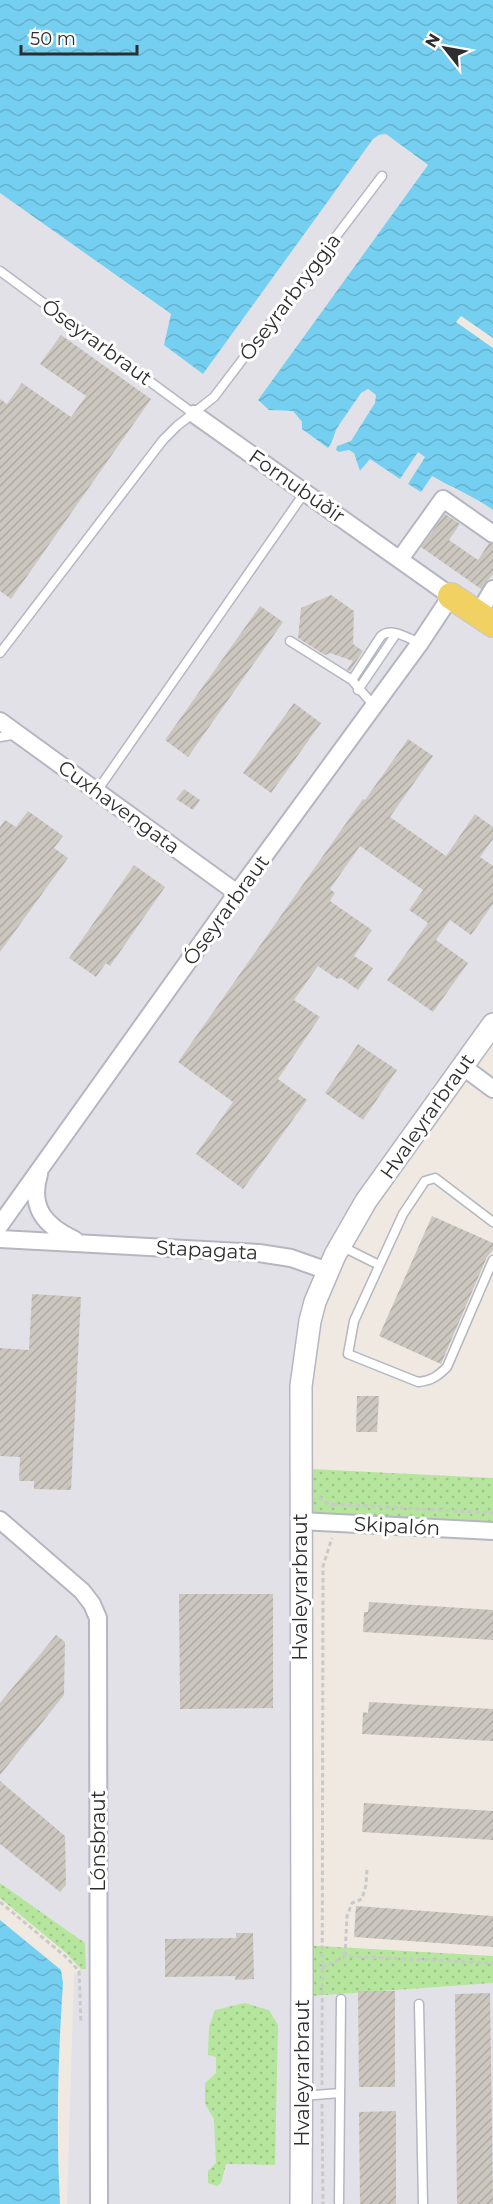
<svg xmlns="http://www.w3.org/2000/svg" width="493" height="2204" font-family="Montserrat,sans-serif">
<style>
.industrial{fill:#e3e1e8}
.grass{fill:url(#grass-dots)}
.water{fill:url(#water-waves)}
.pier{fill:#efe9e1}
.building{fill:url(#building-hatch)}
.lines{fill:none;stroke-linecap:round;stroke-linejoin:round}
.service-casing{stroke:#b4b7c1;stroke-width:11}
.minor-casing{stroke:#b4b7c1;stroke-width:20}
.tertiary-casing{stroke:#b4b7c1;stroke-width:24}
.primary-casing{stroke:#c9c9c9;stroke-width:28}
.path{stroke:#c9c9c9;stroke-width:3;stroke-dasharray:4.5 3;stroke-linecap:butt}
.service{stroke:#fff;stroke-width:8}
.minor{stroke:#fff;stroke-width:16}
.tertiary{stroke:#fff;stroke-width:21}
.primary{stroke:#f2d163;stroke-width:26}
.labels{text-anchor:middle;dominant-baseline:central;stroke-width:6;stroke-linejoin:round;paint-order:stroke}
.street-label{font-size:20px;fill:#2e2e2e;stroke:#fff}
</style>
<defs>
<pattern id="grass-dots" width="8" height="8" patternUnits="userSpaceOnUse" patternTransform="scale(1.5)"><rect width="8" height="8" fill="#b6e59e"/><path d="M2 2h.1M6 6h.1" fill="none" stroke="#9dc588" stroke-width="1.8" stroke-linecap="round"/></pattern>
<pattern id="water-waves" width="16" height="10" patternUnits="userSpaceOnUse" patternTransform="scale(1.5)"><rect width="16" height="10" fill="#75cff0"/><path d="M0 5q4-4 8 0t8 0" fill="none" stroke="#66b2ce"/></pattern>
<pattern id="building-hatch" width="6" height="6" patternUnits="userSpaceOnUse" patternTransform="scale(1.5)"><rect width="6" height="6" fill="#cbc7bf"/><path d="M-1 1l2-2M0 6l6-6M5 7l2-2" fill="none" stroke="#afaba4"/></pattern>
</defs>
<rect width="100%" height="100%" fill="#efe9e1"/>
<!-- industrial -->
<path class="industrial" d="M386 134 428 166 258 400 269 410 293 411 302 423V429L328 448 334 441 335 430 339 425 361 392 367 389 376 395 375 403 351 441 337 446 339 452 349 450 354 453 361 471 370 458 418 452 425 456 408 484 432 475 454 489 475 497 493 510V1035L395 1172 352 1240 325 1299 315 1343 311 1395 299 1997 493 1983V2204H67L74 1974 81 1969 86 1968 85 1943 0 1883V193L171 315 203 374 373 139 379 135Z"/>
<!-- grass -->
<path class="grass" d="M310 1469 493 1478V1527L311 1528Z
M0 1883 85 1943 86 1969H81L66 1953 0 1898Z
M301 1945 493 1956V1983L298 1997Z
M245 2003 269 2010 278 2025 275 2165 226 2164 221 2183 217 2186 208 2183V2171L216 2163 214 2119 205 2104V2083L216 2073V2057L208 2055 209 2027 215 2010Z"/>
<!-- water -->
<path class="water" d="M0 0H493V510C474 496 452 488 432 476L421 492 408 484 425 457 418 452 400 479 370 459 360 471 354 453 349 450 339 452 336 450 337 446 351 441 375 403 376 395 368 389 361 393 339 425C333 433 335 440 328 448L302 429V422L293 411 269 410 258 400 428 165 386 134 379 135 373 139 203 374 164 345 171 314 0 193Z
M0 1920 61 1970 63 1983C58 2056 56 2131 60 2204H0Z"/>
<!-- pier -->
<path class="pier" d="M461 316 493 338V348L456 322Z"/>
<!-- building -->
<path class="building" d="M61 335 151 399 11 599 0 591V399L7 404 22 383 71 417 86 396 40 364Z
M445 514 460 524 449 540 478 560 489 543 493 544V574L481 589 421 547Z
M331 595 354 611 353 644 363 651 350 671 347 670 353 661 330 653 325 655 298 638 301 608Z
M260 606 283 622 188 757 165 740Z
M294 703 321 723 271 793 243 773Z
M408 739 433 756 390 817 446 856 475 814 493 827V839L480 857 493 866V904L471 935 450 920 436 940 468 963 433 1012 387 980 428 923 409 910 423 890 360 846 330 889 335 893 330 901 372 930 354 956 373 968 358 990 341 978 337 979 318 966 294 1000 320 1017 278 1079 307 1100 243 1189 196 1154 233 1102 178 1062 363 799 365 800Z
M184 789 200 800 193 810 176 799Z
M28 811 63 836 54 848 68 858 0 952V827L5 820 16 827Z
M134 865 165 887 110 966 106 963 96 977 69 958Z
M358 1044 397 1070 363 1120 325 1093Z
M432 1216 493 1243V1250L487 1257 441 1364 379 1336Z
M32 1294 81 1297 71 1490 34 1489V1481H19L20 1457 0 1456V1348L29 1350Z
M357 1396H379L377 1432H356Z
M179 1594H273V1708L180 1709Z
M369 1602 493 1610V1640L363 1632 364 1612H368Z
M56 1635 65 1642 64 1695 0 1775V1703Z
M369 1702 493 1709V1741L362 1734 363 1712 368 1713Z
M0 1781 65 1836 66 1885 60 1892 0 1844Z
M364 1803 493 1811V1840L362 1832Z
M356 1906 493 1916V1947L354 1937Z
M236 1933H253L254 1979 235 1980 236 1976 165 1977V1939L236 1938Z
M358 1991H395V2087H359Z
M490 1993 493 2204H457L455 1994Z
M396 2111V2204H360L359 2112Z"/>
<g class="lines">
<!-- service casing -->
<g class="service-casing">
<path id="service" d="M0 271 194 414
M290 641 352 680
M0 653 163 440 177 426 214 397 382 176
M358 690 396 634
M374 706 352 680 381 636C392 627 407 638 420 643
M0 737 18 734
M97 791 305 492
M493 1222 435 1178 425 1181 403 1214 354 1321 348 1354 418 1382C431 1381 438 1376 447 1367L493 1260
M341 1246 379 1265
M419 2004 423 2204
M302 2096 340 2093
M339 2202 341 1999"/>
</g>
<!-- minor casing -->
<g class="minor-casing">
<path id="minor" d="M400 559 443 499 493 534
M478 614 493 589
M0 721 237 893
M462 1066 493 1089
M39 1174C29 1208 45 1226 75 1240
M0 1225 237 893 420 643 451 596 194 414
M0 1239 259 1253 291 1258 328 1271
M0 1520 82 1591 92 1604 98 1618 99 2204
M300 1521 493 1531"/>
</g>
<!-- tertiary casing -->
<g class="tertiary-casing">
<path id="tertiary" d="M301 2204 302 1980 301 1386 310 1321 315 1302 335 1255 366 1201 493 1024"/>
</g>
<!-- primary casing -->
<g class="primary-casing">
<path id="primary" d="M451 596 493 624"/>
</g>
<!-- path -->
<path class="path" d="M319 1497 326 1503 333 1504V1508
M333 1504 493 1513
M0 1902 66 1957 79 1971 81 2023
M345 1956 347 1916 352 1903 362 1899 366 1885 367 1869
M322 1968 345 1956 493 1963
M322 2085 323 1566 332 1538
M322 2104 323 2204"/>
<!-- service -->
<use href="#service" class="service"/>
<!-- minor -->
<use href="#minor" class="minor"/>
<!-- tertiary -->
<use href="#tertiary" class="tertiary"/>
<!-- primary -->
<use href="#primary" class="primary"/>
</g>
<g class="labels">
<!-- street labels -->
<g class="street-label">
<text transform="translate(290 297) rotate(-53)">Óseyrarbryggja</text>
<text transform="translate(97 342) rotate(36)">Óseyrarbraut</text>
<text transform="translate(297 486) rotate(35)">Fornubúðir</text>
<text transform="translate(119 807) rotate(36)">Cuxhavengata</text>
<text transform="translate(226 910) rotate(-54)">Óseyrarbraut</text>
<text transform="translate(427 1116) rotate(-55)">Hvaleyrarbraut</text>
<text transform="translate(207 1250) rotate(3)">Stapagata</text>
<text transform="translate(397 1526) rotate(3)">Skipalón</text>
<text transform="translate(300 1587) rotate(-90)">Hvaleyrarbraut</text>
<text transform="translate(98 1841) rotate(-90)">Lónsbraut</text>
<text transform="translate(302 2073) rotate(-90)">Hvaleyrarbraut</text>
</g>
</g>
<!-- north arrow -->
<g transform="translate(445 48) rotate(301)" stroke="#ffffff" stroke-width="4.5" paint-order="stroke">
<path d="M0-4.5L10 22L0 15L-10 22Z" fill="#2e2e2e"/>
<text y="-9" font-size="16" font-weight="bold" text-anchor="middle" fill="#2e2e2e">N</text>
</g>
<!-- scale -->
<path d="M21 45v9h116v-9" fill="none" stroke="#2e2e2e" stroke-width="3"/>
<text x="30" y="45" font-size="18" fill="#2e2e2e" stroke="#ffffff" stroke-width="4.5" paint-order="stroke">50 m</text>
</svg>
